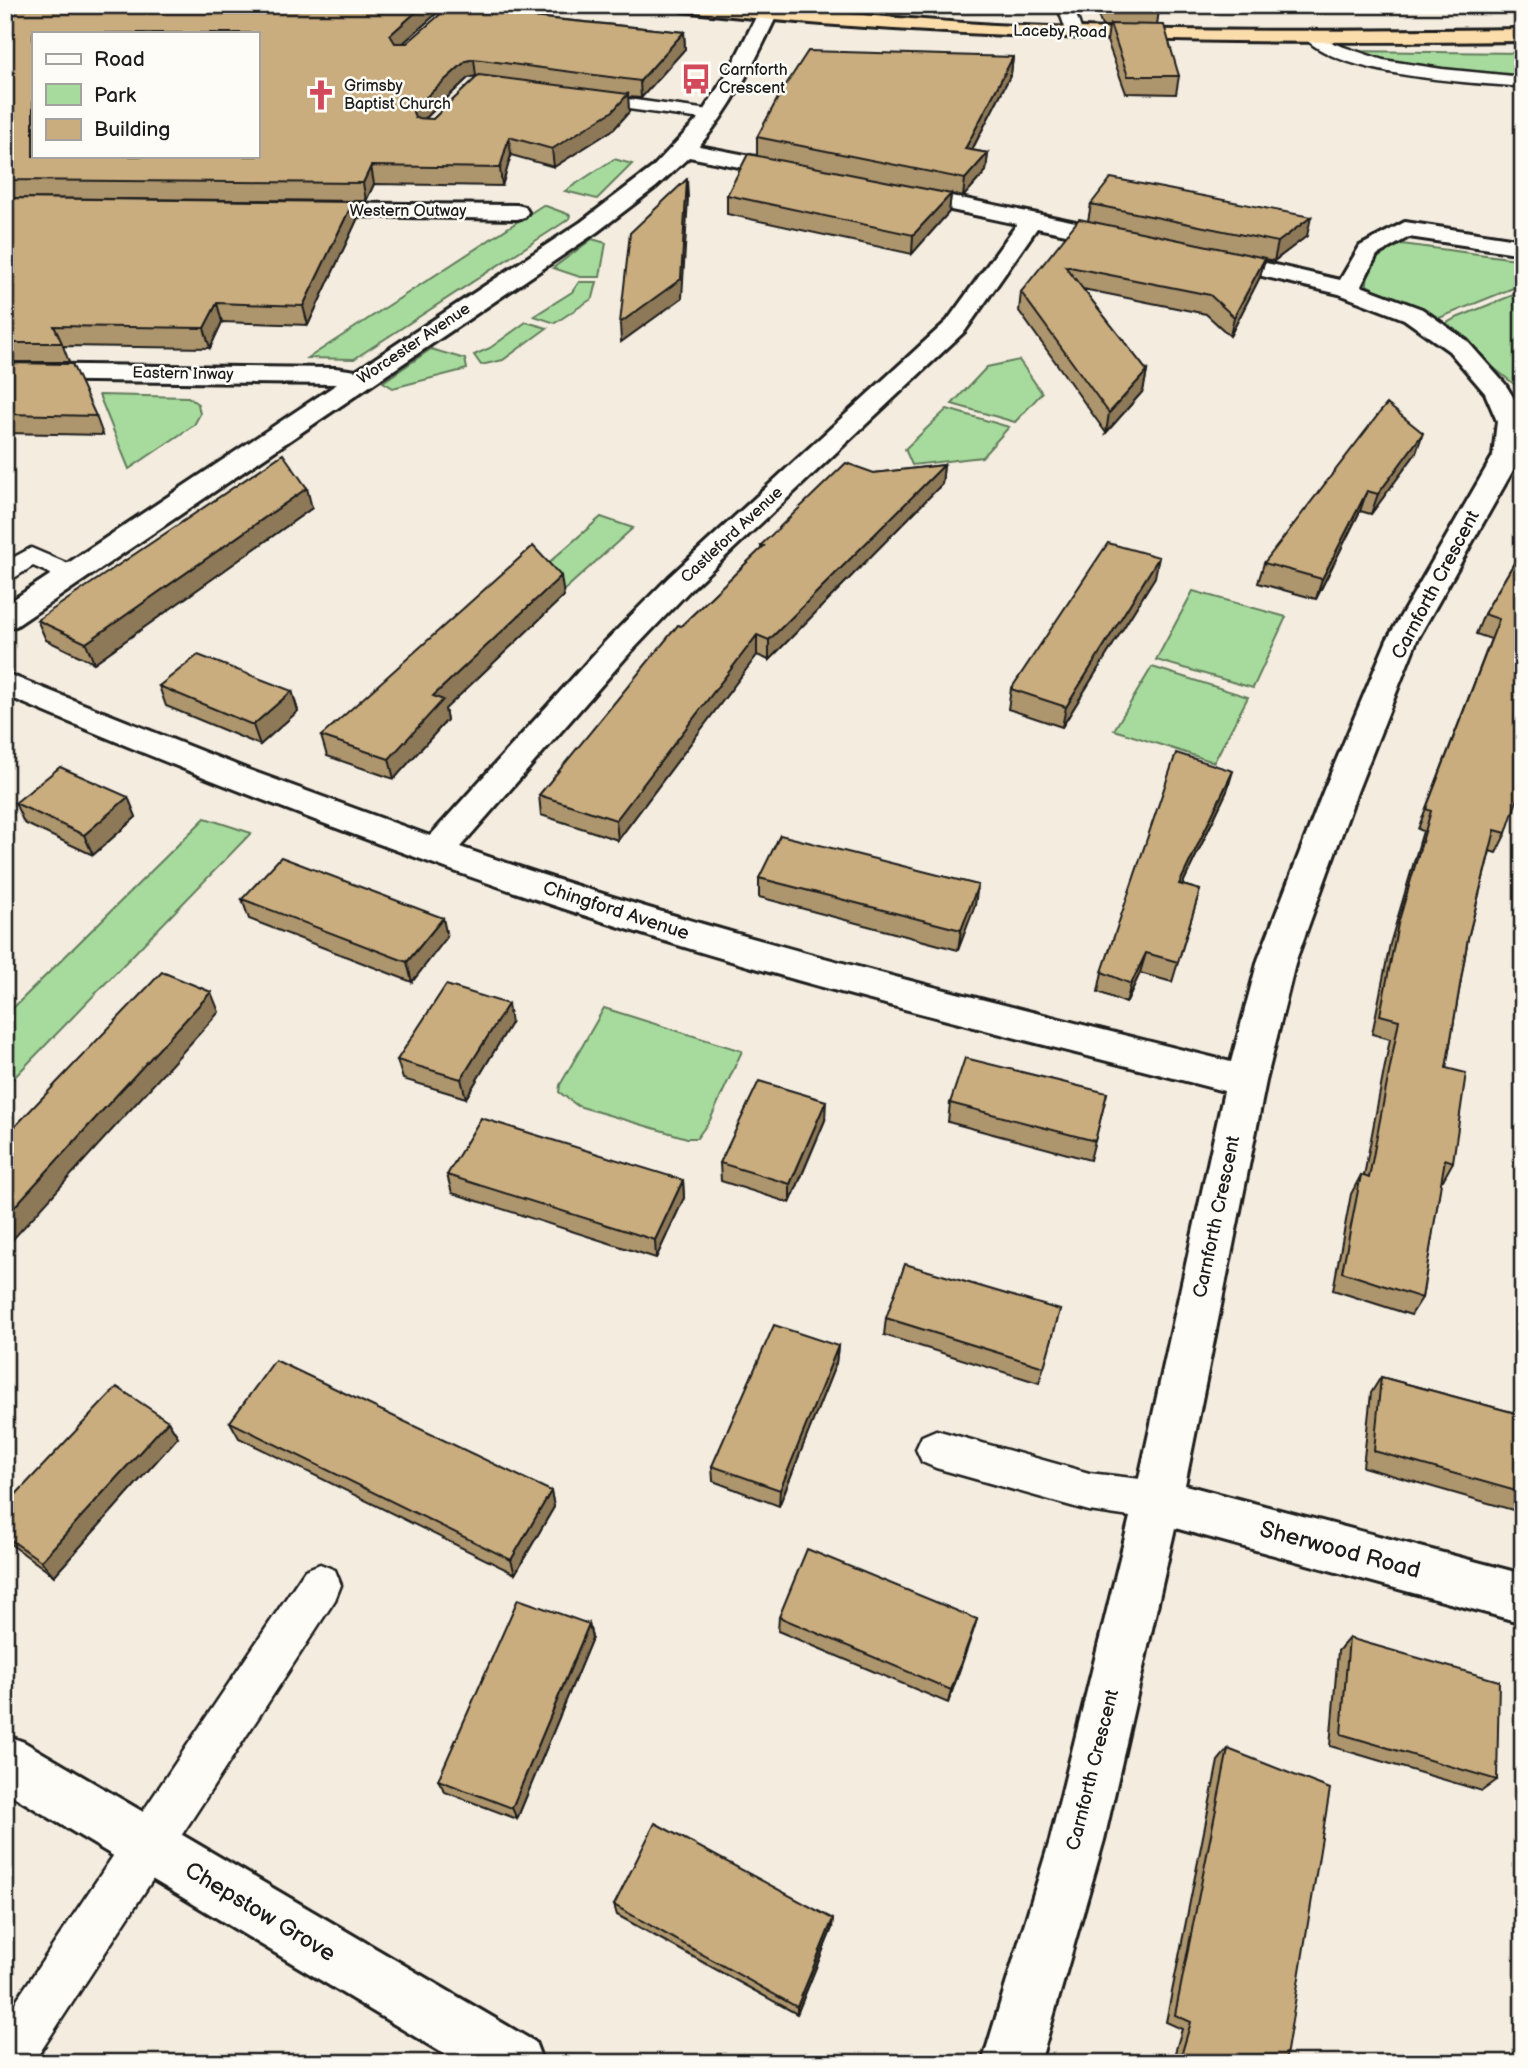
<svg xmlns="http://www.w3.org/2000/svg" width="1528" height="2068" font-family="'Balsamiq Sans',sans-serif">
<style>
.green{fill:#a7db9d;stroke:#627c5c;stroke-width:2}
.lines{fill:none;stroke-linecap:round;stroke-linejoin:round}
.lane-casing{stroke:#1c1c1c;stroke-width:5}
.street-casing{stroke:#1c1c1c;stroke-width:6}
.highway-casing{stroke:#1c1c1c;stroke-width:6}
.lane{fill:#fdfcf7;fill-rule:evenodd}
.street{fill:#fdfcf7;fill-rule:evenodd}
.highway{fill:#fbddab;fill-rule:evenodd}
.wall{fill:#ad956d;stroke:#1c1c1c;stroke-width:2;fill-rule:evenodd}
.shaded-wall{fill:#8d7959;stroke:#1c1c1c;stroke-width:2}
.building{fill:#c9ad7f;stroke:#1c1c1c;stroke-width:2;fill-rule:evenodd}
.labels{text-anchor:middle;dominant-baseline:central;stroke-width:5;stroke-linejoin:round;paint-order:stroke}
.far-street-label{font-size:16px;fill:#1c1c1c;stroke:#fdfcf7}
.far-poi-label{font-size:16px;fill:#1c1c1c;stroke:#fdfcf7;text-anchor:start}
.street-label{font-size:19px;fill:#1c1c1c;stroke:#fdfcf7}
.near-street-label{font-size:23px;fill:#1c1c1c;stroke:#fdfcf7}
</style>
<rect width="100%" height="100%" fill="#f3ecdf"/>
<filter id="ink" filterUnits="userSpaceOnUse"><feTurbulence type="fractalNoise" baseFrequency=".0143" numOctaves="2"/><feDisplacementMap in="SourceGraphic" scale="14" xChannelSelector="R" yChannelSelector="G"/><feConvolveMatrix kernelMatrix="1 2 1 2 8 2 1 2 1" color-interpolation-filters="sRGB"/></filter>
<g filter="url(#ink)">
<!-- green -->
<path class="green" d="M1343 51 1523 53V79L1365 57Z
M614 159 632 164 597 199 565 191Z
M543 205 570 215 569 219 354 359 308 358Z
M592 239 606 243 600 277H580L553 268Z
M1402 244 1523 260V284L1432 321 1367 285C1366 261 1383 253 1402 244Z
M579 282H597L593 298 555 323 534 316 572 292Z
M1523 291V384H1514L1446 330 1447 323 1454 319Z
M526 322 547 328 503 360 481 365 474 355 490 348Z
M431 349 465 359 467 369 393 388 383 382Z
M1019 360 1042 393 1015 422 952 404 987 367Z
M99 395 188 397 198 404 200 414 194 425 129 469Z
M947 409 1009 427 982 457 912 465 905 449Z
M601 517 633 528 562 592 530 579Z
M1193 591 1286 617 1253 688 1156 660Z
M1152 667 1248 697 1214 762 1114 730Z
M205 818 251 833 5 1087V1016Z
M604 1008 742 1051 710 1120 697 1138H687L578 1106 559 1092 560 1085Z"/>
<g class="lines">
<!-- lane casing -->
<g class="lane-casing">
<path id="lane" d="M1057 5H1073L1082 32 1080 36H1068Z
M1310 30 1335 44 1383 60 1442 69 1523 77V87C1470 82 1336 77 1302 35Z
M583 93 709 110 718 115 709 120 577 102 574 98 577 94Z
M31 548 80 569 84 574 80 579 71 582 62 579 33 566 14 578 5 581V562Z
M936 1430 1089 1473 1158 1481 1172 1487 1178 1501 1172 1515 1158 1521 1089 1511 936 1468 922 1462 916 1449 922 1436Z
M320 1564 335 1570 341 1585 335 1600 33 2063H5V2017L305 1570Z"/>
</g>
<!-- street casing -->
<g class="street-casing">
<path id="street" d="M767 9 777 15C755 61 732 108 699 146L803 166 806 171 803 176 795 178 689 157 656 187 597 232 16 626 5 628V605L337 384 5 380V364L335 368 356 371 581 222 652 168 698 119 730 69 757 15Z
M898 185 1124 232 1132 234 1136 239 1132 244 1124 246 1037 228 965 331 691 589 627 656 460 847C713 935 972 997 1231 1062L1258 960 1323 792 1387 640 1493 456 1497 421 1485 393 1449 351 1404 319 1339 294 1202 262 1198 257 1202 252 1210 250 1340 280 1360 246 1405 222 1523 240V254L1409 237 1377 255 1361 286 1422 309 1467 341 1505 384 1518 405 1523 419 1521 456 1417 640 1357 792 1296 960 1266 1081 1185 1485 1523 1574V1623L1175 1528 1104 1840 1040 2063H982L1050 1840 1134 1501 1224 1091C1051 1046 878 1005 707 954 468 882 235 793 5 695V673L249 770 430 836 605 642 669 577 947 321 1017 224 890 197 887 192 890 187Z
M301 203 517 205 525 207 528 212 525 217 517 219 293 215 290 210 293 205Z
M5 1735 24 1742 535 2042 543 2063H459L5 1791Z"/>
</g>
<!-- highway casing -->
<g class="highway-casing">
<path id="highway" d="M673 5C780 5 887 19 994 25 1170 33 1347 31 1523 29V41C1241 44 962 41 682 11Z"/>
</g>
<!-- lane -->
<use href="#lane" class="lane"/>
<!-- street -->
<use href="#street" class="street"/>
<!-- highway -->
<use href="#highway" class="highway"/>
</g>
<!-- wall -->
<path class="wall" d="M5 5H446L403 43H407L516 15 684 32 685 49 641 98 628 97 629 112 614 129 554 167 511 155 502 186 374 184 366 201 5 198ZM477 77 433 119H425L468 78Z
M1094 5H1158L1159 10 1157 25 1179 76 1176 94 1126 93 1107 41 1109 26H1102Z
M1013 57 1011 74 972 150 988 153 986 171 963 197 951 194 949 212 912 254 727 214V195L757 155V137Z
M5 198 357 220 308 325 222 322 210 348 63 346 69 362H5Z
M1091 204 1307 236 1274 261 1265 259 1260 277 1230 336 1206 314 1083 289 1147 371 1143 391 1106 433 1019 311 1021 292 1088 221Z
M5 363 96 416 103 435 5 433Z
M1416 453 1371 514 1360 511 1316 599 1258 583 1264 563Z
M944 465 942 484 769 660 757 655 618 840 541 815 539 795 681 626 761 549V545L874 473Z
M312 508 94 663 46 640 37 620Z
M1523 548 1506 833 1496 853 1490 851 1468 938 1446 1068 1453 1162 1443 1180H1441L1422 1298 1411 1315 1333 1290 1351 1194 1361 1175 1364 1176 1390 1039 1372 1034 1390 944 1423 831 1418 829 1491 639 1476 634 1484 614Z
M1155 577 1062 727 1008 709 1011 689Z
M564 596 445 709 447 720 394 779 327 756 321 736Z
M159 686 292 691 298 711 260 745 166 706Z
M1227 791 1182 885 1200 890 1172 982 1140 973 1126 1003 1098 992 1102 972Z
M128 797 136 817 93 855 24 823 15 803Z
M759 878 975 905 958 950 759 897Z
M242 899 447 937 412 982 249 919Z
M511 1023 466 1098 403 1079 397 1060Z
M1107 1093 1090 1160 948 1122 950 1103Z
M825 1120 790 1203 721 1181 720 1163Z
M447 1175 683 1180 684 1198 656 1258 452 1193Z
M1060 1310 1039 1383 884 1335 886 1318Z
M838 1346 836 1363 779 1506 713 1481 712 1466Z
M1381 1377 1523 1415V1513L1363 1467 1371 1393Z
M168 1421 178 1437 54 1576 5 1540V1506Z
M230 1422 551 1491 554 1507 515 1574 239 1438Z
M779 1617 977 1619 948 1703 778 1631Z
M589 1624 592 1638 517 1819 445 1792 438 1780Z
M1349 1638 1497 1780 1482 1791 1330 1746 1338 1651Z
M1228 1749 1285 2063H1172L1182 2029 1166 2022 1218 1761Z
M614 1905 832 1928 797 2014 617 1915Z"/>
<!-- shaded-wall -->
<path class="shaded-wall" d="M424 5H446L393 52 390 35Z
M514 5H516L515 31 513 15Z
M684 32 685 49 641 98 640 81Z
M1013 57 1011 74 963 167 965 149Z
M474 59 476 76 468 78 418 125 413 112 415 107 466 61Z
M628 94 629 112 614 129 554 167 552 149Z
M509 137 511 155 502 186 500 168Z
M988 153 986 171 963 197 965 179Z
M371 166 374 184 366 201 363 183Z
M687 179 688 198 682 298 621 342 620 323Z
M951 194 949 212 912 254 913 235Z
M353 202 357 220 308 325 303 306Z
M1311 217 1307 236 1274 261 1278 242Z
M1265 258 1260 277 1230 336 1234 317Z
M217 303 222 322 210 348 204 328Z
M1147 371 1143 391 1106 433 1109 413Z
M1423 433 1416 453 1371 514 1378 494Z
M944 465 942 484 769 660V640Z
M307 488 312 508 94 663 86 643Z
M1367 491 1360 511 1316 599 1322 579Z
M1159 557 1155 577 1062 727 1066 707Z
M561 576 564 596 445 709 447 720 394 779 389 759 433 696Z
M757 635V655L618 840 616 820Z
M292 691 298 711 260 745 253 725Z
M1233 771 1227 791 1173 904 1179 884Z
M128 797 136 817 93 855 84 835Z
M978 885 975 905 958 950 961 930Z
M443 918 447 937 412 982 407 962Z
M1146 953 1140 973 1126 1003 1131 984Z
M211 992 219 1012 5 1248V1217Z
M508 1004 511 1023 466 1098 461 1079Z
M826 1101 825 1120 790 1203V1184Z
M683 1180 684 1198 656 1258 655 1240Z
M838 1346 836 1363 779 1506 780 1490Z
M168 1421 178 1437 54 1576 41 1561Z
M551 1491 554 1507 515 1574 511 1560Z
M977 1619 973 1632 948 1703 951 1690Z
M589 1624 592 1638 517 1819 512 1808Z
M833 1919 832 1928 797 2014V2007Z"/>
<!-- building -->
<path class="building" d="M5 5H424L390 35 395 43H407L451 5H514L513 15 684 32 640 81 474 59 466 61 415 107 413 112 415 118 433 119 479 75 628 94 613 111 552 149 509 137 500 168 371 166 363 183 5 180ZM33 33H257V156H33Z
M1103 5H1158L1159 10 1104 9Z
M1110 24 1164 25 1179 76H1128Z
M808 51 1013 57 965 149 988 153 965 179 757 137 780 94Z
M748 154 951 194 913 235 727 195Z
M1111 178 1311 217 1278 242 1091 204Z
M687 179 681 279 620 323 630 233Z
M5 198 353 202 303 306 217 303 204 328 54 326 62 343H5Z
M1079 219 1265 258 1234 317 1210 295 1065 266 1147 371 1109 413 1021 292Z
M5 363 72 364 96 416 5 414Z
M1387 404 1423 433 1378 494 1367 491 1322 579 1264 563 1381 411Z
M283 454 307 488 86 643 37 620Z
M846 463 874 473 944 465 769 640 757 635 616 820 539 795 678 625 681 626 764 546 761 545Z
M1108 543 1159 557 1066 707 1011 689Z
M533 546 561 576 433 696 443 700 389 759 321 736Z
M1523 548V782L1506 833 1495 830 1468 938 1446 1068 1466 1073 1453 1162 1445 1159 1422 1298 1342 1272 1361 1175 1369 1178 1399 1020 1380 1015 1398 924 1431 811 1426 809 1499 619 1484 614Z
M198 655 292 691 253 725 159 686Z
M1176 753 1233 771 1179 884 1200 890 1178 962 1146 953 1131 984 1102 972Z
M60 767 128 797 84 835 15 803Z
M780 835 978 885 961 930 759 878Z
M281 857 443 918 407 962 242 899Z
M162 972 211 992 5 1217V1137Z
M446 985 508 1004 461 1079 397 1060Z
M965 1058 1107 1093 1095 1141 950 1103Z
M759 1081 826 1101 790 1184 720 1163Z
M481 1118 683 1180 655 1240 447 1175Z
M905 1264 1060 1310 1044 1367 886 1318Z
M774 1325 838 1346 780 1490 712 1466Z
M275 1360 551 1491 511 1560 230 1422Z
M1381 1377 1523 1415V1493L1374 1451Z
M117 1387 168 1421 41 1561 5 1536V1506Z
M807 1549 977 1619 951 1690 779 1617Z
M518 1599 589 1624 512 1808 438 1780Z
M1349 1638 1499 1681 1497 1780 1341 1734Z
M1228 1749 1330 1789 1285 2063H1179L1191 2022 1175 2015Z
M655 1823 833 1919 797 2007 614 1905Z"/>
</g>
<!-- icons -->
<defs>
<g id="bus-bare" transform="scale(2.415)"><path d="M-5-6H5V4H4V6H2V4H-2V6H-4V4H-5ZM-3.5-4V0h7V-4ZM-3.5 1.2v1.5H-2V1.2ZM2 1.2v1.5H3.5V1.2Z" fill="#d1495b" stroke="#fdfcf7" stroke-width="2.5" paint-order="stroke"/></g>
<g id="church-bare" transform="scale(2.415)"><path d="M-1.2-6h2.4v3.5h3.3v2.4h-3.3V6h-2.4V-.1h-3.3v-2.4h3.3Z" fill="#d1495b" stroke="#fdfcf7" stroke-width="2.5" paint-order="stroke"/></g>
</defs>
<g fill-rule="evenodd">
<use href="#bus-bare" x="696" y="79"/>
<use href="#church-bare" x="321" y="95"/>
</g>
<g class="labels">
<!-- far-street labels -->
<g class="far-street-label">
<text transform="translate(1060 32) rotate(1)">Laceby Road</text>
<text x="408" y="211">Western Outway</text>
<text transform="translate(414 344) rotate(-34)">Worcester Avenue</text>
<text transform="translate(183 374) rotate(1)">Eastern Inway</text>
<text transform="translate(732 535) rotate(-43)">Castleford Avenue</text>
</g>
<!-- far-poi labels -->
<g class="far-poi-label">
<text x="719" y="70">Carnforth<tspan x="719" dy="18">Crescent</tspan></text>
<text x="344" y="86">Grimsby<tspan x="344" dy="18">Baptist Church</tspan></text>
</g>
<!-- street labels -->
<g class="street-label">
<text transform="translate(1436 585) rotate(-62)">Carnforth Crescent</text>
<text transform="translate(616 911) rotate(18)">Chingford Avenue</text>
<text transform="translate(1217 1217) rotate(-78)">Carnforth Crescent</text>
<text transform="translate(1093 1770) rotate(-76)">Carnforth Crescent</text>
</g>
<!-- near-street labels -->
<g class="near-street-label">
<text transform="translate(1340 1550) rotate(15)">Sherwood Road</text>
<text transform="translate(260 1912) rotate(31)">Chepstow Grove</text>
</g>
</g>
<!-- margin -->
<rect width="1528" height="2068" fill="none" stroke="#fdfcf7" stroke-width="28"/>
<rect x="14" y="14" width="1500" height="2040" fill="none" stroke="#1c1c1c" stroke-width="2.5" filter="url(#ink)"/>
<!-- legend -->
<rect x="32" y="32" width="228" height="126" fill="#fdfcf7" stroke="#a3a29f" stroke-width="2"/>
<rect x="46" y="54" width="35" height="10" fill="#fdfcf7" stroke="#a3a29f" stroke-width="2"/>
<text x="94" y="66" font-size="21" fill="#1c1c1c">Road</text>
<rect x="46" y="84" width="35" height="21" fill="#a7db9d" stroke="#a3a29f" stroke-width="2"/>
<text x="94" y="102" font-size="21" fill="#1c1c1c">Park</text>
<rect x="46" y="119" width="35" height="21" fill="#c9ad7f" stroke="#a3a29f" stroke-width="2"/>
<text x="94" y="136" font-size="21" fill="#1c1c1c">Building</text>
</svg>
